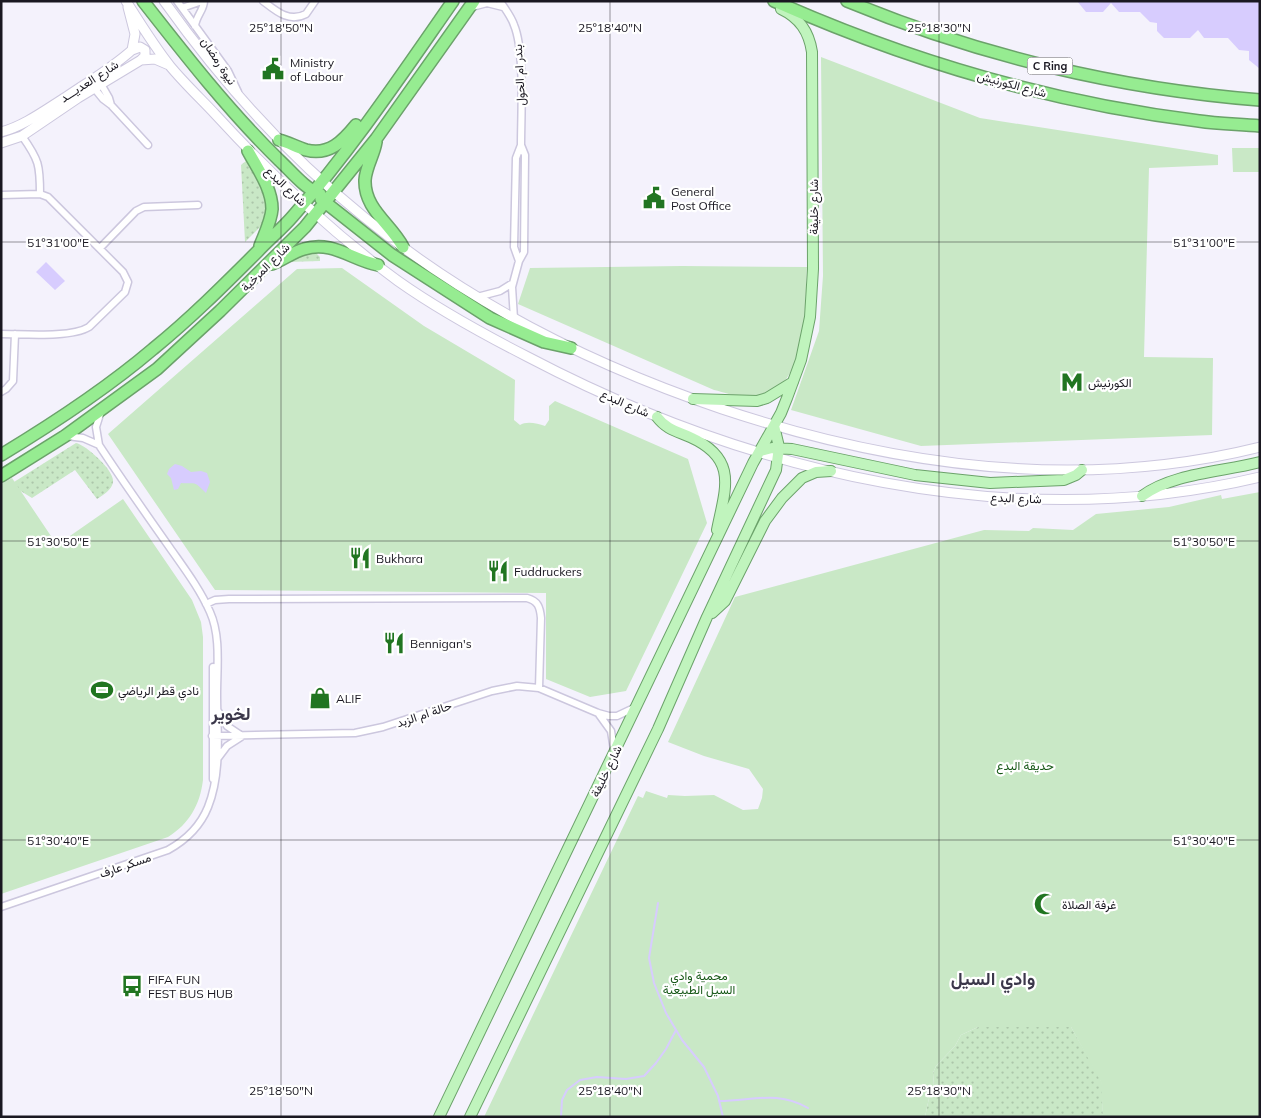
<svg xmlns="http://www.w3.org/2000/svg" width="1261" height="1118" font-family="Mulish,Vazirmatn,sans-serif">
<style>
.grass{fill:url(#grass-dots)}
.green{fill:#c9e8c6}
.water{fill:#d7ccfe}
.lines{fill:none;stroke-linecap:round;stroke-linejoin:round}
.stream{stroke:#d7ccfe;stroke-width:2}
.street-casing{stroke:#ccc7de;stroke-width:9}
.secondary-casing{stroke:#ccc7de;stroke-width:11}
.primary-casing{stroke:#6ba26a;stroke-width:12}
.highway-casing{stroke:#6ba26a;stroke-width:14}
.street{stroke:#fff;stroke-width:6}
.secondary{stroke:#fff;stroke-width:9}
.primary{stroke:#c0f4bd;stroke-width:10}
.highway{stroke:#96ec91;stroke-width:11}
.ticks{fill:none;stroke:#1a1821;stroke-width:1;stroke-opacity:0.45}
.labels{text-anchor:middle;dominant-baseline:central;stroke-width:4.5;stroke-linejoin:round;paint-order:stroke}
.shield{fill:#fff;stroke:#5f5d64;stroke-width:1}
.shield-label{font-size:11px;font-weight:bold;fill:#1a1821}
.street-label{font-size:12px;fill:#1a1821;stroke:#fff}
.poi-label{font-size:12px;fill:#1a1821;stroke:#fff;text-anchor:start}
.park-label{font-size:12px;fill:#145614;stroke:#fff}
.district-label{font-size:18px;font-weight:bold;fill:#3b374a;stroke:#fff}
.ticks-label{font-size:12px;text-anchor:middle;fill:#1a1821;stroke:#fff;stroke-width:4.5;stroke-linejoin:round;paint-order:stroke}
</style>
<defs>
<pattern id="grass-dots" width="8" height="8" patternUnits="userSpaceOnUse" patternTransform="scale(1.25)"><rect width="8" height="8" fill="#c9e8c6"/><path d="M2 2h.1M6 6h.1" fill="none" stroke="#acc6aa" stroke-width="1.8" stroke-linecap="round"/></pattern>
</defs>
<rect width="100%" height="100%" fill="#f4f2fc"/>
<!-- grass -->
<path class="grass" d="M246 161 265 188 266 221 245 242 241 165Z
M315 252 320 257V261L288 262 294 254Z
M76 443C86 445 115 471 113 482 112 490 103 495 97 499L75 470 32 498 19 490 14 482Z
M978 1027H1071L1100 1078 1102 1085 1103 1117H925L929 1098 934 1088 933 1073 936 1066 955 1046 961 1035Z"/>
<!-- green -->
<path class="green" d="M821 57 980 118 1218 155V165L1149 168 1144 357 1213 358 1212 435 921 446 791 410 819 331 823 276Z
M1232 148H1260V172H1233Z
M682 266 807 267C805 302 807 365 777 389 772 393 755 397 748 397 738 398 724 392 714 390L518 304 530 268Z
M342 268 424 326 515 380 514 420 520 425C526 421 537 423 545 426L549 420V406L555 401 688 459 707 523 626 691 590 697 546 679V593L215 590 108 434 297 269Z
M12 478 57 545 123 499 192 600 201 622 203 637V780C200 805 189 824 168 837L1 894V484Z
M1260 492V1117H1103L1101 1082 1071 1027H978L961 1035 955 1046 936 1066 933 1073 934 1088 929 1098 925 1117H484L638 796 643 798 646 791 667 798 668 795 685 796 714 795 743 810 758 809 762 798 763 789 749 769 704 756 668 742 735 597 984 530 1029 531 1033 528 1073 530 1096 514 1169 507 1221 495 1222 499Z"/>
<!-- water -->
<path class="water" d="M1077 1H1260V69L1249 60V51L1239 50 1228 38H1204L1198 30 1190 38H1164L1157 31V23L1150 22 1140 12H1119L1111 3 1103 12H1086Z
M46 262 65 281 55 290 36 272Z
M175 464 182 466 191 472 201 471 207 473 210 482 206 493C193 480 197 484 181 483L178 489 174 490 171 478 167 474 169 469Z"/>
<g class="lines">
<!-- stream -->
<path class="stream" d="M658 903 649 958 654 983 666 1013 682 1040 704 1067 718 1096 723 1117
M719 1101C752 1101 777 1090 808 1108
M561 1117 562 1100 567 1090 580 1080 597 1077 626 1079 644 1076 656 1063 666 1049 676 1030"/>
<!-- street casing -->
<g class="street-casing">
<path id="street" d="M177 1 228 71 238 92
M263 1C276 11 289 23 306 14L315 1
M500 1C505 9 511 16 514 25 525 51 521 115 521 145L525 155 524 252 519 261 512 287 514 319
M472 7 487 3 503 7
M182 8 202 1
M195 26C196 16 204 10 204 1
M101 84 109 98 111 105
M94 88 103 99 111 105 148 145
M22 136C39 160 40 165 40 194
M1 195 40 194 48 197 123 272 128 282 125 292 89 327C71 338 24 334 1 334
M100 248 136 211 144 207 198 205
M519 261 514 247 516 158 521 145
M477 297 500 291 513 283
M1 392 6 389 13 381 15 334
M67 436 83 438 99 445
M206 604 215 600 229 599 527 598C538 601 540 607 541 618L539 688
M218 711 227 726 242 736
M598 713 611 731 614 750
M212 736 355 733 383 727 492 691 517 686 539 688 598 713 609 716H617L636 707
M218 758 227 746 241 737
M213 779V667
M1 907 168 850C186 840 200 827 208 807 222 772 217 731 217 694 217 668 221 636 210 612 200 589 184 568 170 548 146 514 122 480 99 445L96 427 101 411"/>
</g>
<!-- secondary casing -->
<g class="secondary-casing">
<path id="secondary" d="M126 1C140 23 154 46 170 66 184 83 200 98 215 114 271 175 331 232 398 281 439 310 483 334 528 357 749 473 1012 536 1260 477
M164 1C221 81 287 155 364 217 470 304 592 365 722 409 896 467 1079 492 1260 447
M132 50 140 47 145 50V56L141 60
M1 132C24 126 45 110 66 97 88 82 112 68 132 50L135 34 128 7
M1 143 22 136 78 98 141 60 155 59 169 65"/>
</g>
<!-- primary casing -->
<g class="primary-casing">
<path id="primary" d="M693 399 757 401 767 398 793 382
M657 417C666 429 676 431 690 437 739 459 725 489 717 530
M760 451 772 448 792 449 915 475 990 483 1064 480 1076 475 1082 470
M1142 496C1173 473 1222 472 1260 462
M712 613 725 601 765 521 782 498 802 478 816 472 831 471
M439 1117 753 463 781 413 787 398 801 360 810 317 813 269 812 52C809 32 800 18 781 9
M470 1117 658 729 707 617 776 470 779 447 774 426"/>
</g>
<!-- highway casing -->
<g class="highway-casing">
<path id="highway" d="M143 1C186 56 229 111 279 160 291 171 305 189 320 194
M774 1C909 61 1053 103 1199 121 1219 124 1240 124 1260 126
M847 1C977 55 1119 89 1260 100
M279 140C288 142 296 147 306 150 329 156 343 141 356 125
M376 142C374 155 366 166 365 180 364 209 391 224 403 247
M248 151C257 168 272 188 272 209 271 222 264 235 260 246
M321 199 392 255 490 318 544 342 571 348
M272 264C283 260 293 252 304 249 332 240 352 260 378 265
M1 455C54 423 106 389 153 349 190 319 224 285 258 251 269 239 282 229 293 216 352 149 402 74 453 1
M1 476 65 436 157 369 220 311 305 227 376 139 474 1"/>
</g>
<!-- street -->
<use href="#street" class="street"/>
<!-- secondary -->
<use href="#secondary" class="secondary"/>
<!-- primary -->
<use href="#primary" class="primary"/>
<!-- highway -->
<use href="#highway" class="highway"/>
</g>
<!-- ticks -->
<path class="ticks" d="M281 1V1117M610 1V1117M939 1V1117M1 242H1260M1 541H1260M1 840H1260"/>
<!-- icons -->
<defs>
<g id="civic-bare" transform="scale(1.725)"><path d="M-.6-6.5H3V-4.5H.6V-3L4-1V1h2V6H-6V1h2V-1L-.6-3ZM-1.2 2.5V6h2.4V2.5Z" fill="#217521" stroke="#fff" stroke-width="2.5" paint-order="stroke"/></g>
<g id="metro-bare" transform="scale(1.725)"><path d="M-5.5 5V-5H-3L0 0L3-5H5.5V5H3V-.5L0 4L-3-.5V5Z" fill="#217521" stroke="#fff" stroke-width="2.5" paint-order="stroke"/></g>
<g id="restaurant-bare" transform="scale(1.725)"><path d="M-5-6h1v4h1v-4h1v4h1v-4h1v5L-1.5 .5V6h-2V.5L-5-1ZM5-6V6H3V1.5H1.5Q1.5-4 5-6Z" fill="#217521" stroke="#fff" stroke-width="2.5" paint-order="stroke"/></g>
<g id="stadium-bare" transform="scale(1.725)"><path d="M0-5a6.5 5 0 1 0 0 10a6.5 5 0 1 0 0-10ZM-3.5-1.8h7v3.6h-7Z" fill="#217521" stroke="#fff" stroke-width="2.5" paint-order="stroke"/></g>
<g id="shop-bare" transform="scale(1.725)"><path d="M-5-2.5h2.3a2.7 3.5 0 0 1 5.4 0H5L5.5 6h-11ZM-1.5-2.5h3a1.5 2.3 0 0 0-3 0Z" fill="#217521" stroke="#fff" stroke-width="2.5" paint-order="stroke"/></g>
<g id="mosque-bare" transform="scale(1.725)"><path d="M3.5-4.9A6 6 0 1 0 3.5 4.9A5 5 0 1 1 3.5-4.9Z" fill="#217521" stroke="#fff" stroke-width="2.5" paint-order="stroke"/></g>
<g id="bus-bare" transform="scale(1.725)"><path d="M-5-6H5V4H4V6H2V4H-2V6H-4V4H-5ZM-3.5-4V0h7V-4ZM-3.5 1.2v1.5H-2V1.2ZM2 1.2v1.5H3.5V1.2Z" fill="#217521" stroke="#fff" stroke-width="2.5" paint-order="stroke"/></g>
</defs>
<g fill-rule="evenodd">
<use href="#civic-bare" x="273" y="69"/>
<use href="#civic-bare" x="654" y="198"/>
<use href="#metro-bare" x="1072" y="382"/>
<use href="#restaurant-bare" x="360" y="558"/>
<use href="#restaurant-bare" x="498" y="571"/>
<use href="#restaurant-bare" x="394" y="643"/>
<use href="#stadium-bare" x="102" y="690"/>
<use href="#shop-bare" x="320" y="698"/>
<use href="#mosque-bare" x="1045" y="904"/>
<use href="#bus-bare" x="132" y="986"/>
</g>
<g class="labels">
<!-- shield labels -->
<rect class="shield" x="1027.5" y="57.5" width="45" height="17" rx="4"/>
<g class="shield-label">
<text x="1050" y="66">C Ring</text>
</g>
<!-- street labels -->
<g class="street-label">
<text transform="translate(219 61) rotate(57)">نيوة رمضان</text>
<text transform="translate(519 75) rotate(-93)">بندر ام الحول</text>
<text transform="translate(89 81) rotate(-33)">شارع العديـــد</text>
<text transform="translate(1012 84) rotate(15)">شارع الكورنيش</text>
<text transform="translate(286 186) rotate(43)">شارع البدع</text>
<text transform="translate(813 207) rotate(-90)">شارع خليفة</text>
<text transform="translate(265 267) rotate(-45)">شارع المرخية</text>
<text transform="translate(625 403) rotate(23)">شارع البدع</text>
<text transform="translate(1016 498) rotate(2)">شارع البدع</text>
<text transform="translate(424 714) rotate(-19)">حالة ام الزبد</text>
<text transform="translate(606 771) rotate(-64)">شارع خليفة</text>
<text transform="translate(125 865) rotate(-19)">مسكر عارف</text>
</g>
<!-- poi labels -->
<g class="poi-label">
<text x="290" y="62">Ministry<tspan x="290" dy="14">of Labour</tspan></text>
<text x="671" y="191">General<tspan x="671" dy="14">Post Office</tspan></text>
<text x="1088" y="382">الكورنيش</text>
<text x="376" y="558">Bukhara</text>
<text x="514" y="571">Fuddruckers</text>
<text x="410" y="643">Bennigan's</text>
<text x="118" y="690">نادي قطر الرياضي</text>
<text x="336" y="698">ALIF</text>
<text x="1062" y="904">غرفة الصلاة</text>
<text x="148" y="979">FIFA FUN<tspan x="148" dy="14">FEST BUS HUB</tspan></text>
</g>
<!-- park labels -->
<g class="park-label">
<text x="1025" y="765">حديقة البدع</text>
<text x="699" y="975">محمية وادي<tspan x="699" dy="14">السيل الطبيعية</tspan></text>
</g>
<!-- district labels -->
<g class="district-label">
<text x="231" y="713">لخوير</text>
<text x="993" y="978">وادي السيل</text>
</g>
</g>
<g class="ticks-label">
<text x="281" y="32">25°18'50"N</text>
<text x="610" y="32">25°18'40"N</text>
<text x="939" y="32">25°18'30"N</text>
<text x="1204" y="247">51°31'00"E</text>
<text x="58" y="247">51°31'00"E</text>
<text x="1204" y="546">51°30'50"E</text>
<text x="58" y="546">51°30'50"E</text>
<text x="1204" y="845">51°30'40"E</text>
<text x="58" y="845">51°30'40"E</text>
<text x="281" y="1095">25°18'50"N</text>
<text x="610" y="1095">25°18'40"N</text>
<text x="939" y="1095">25°18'30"N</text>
</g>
<!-- border -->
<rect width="1261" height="1118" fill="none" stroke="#1a1821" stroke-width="5"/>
</svg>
